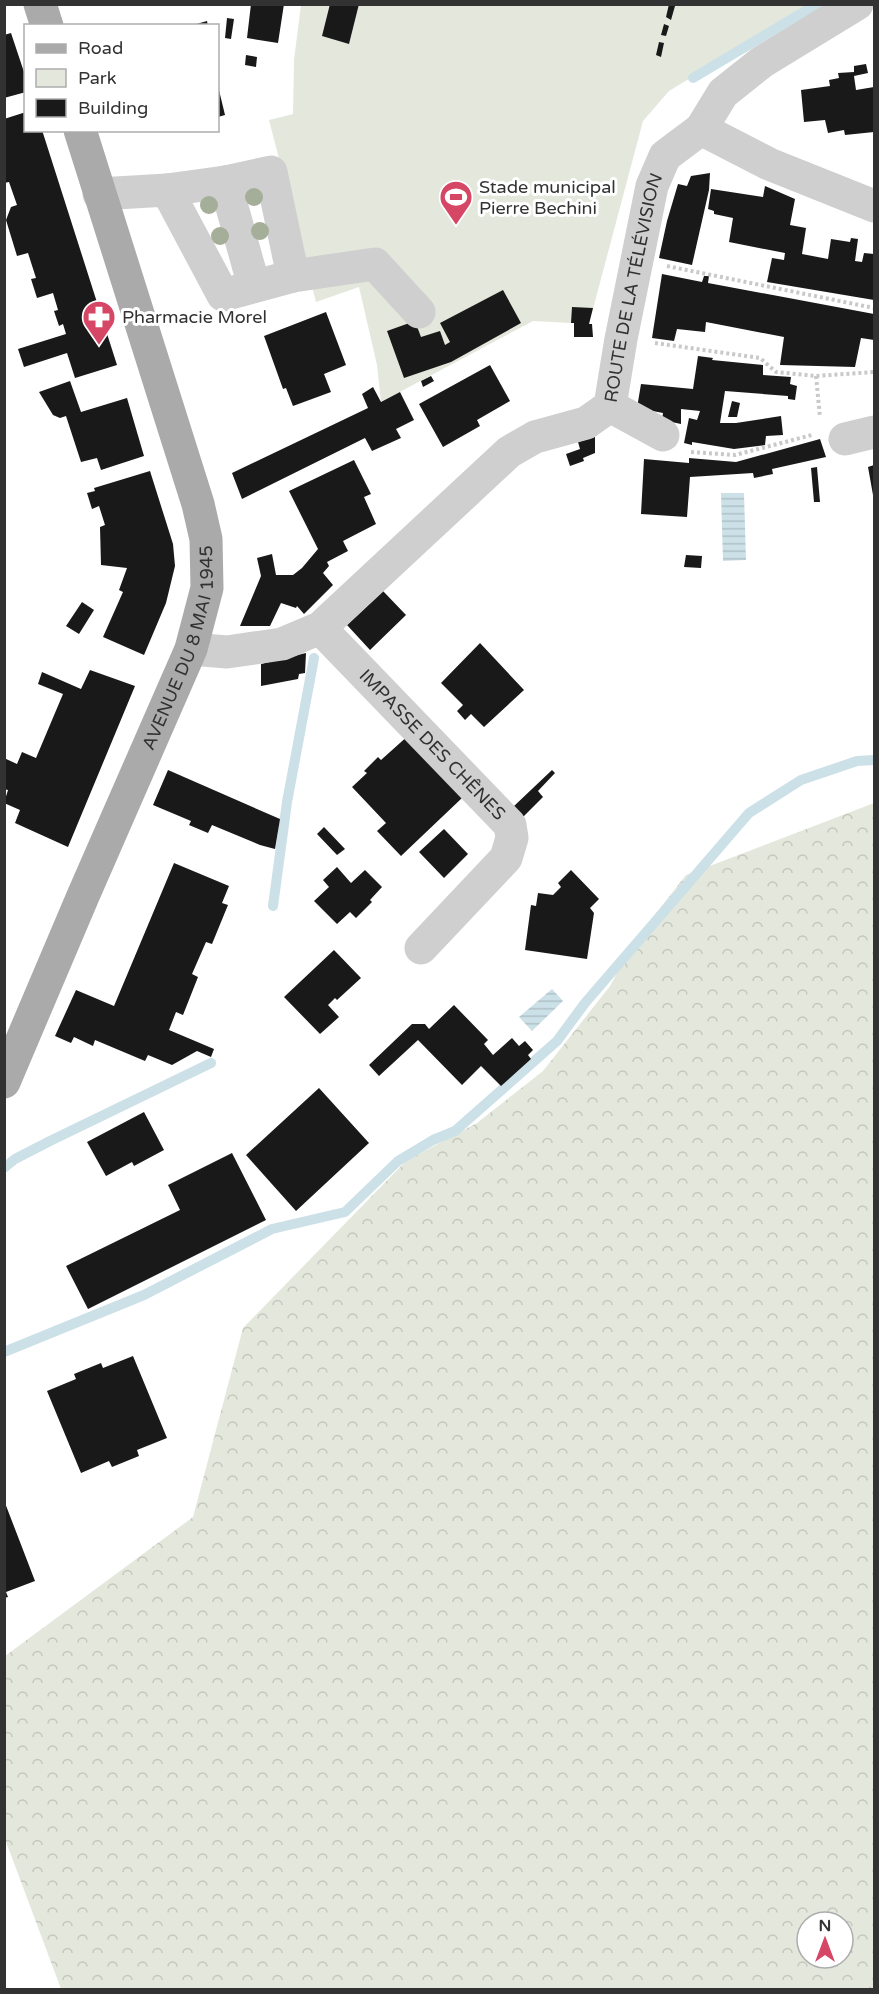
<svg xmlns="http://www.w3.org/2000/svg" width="879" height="1994" font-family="'Varela Round',sans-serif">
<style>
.green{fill:#e4e8dc}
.forest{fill:url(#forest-crowns);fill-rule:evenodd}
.water{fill:url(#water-rules)}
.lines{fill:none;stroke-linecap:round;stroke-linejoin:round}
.stream{stroke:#cbe0e7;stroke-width:10}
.building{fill:#191919}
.path{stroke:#c9c9c9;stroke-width:4;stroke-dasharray:3 3;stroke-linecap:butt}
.minor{stroke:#cfcfcf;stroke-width:33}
.major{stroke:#aaa;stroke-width:33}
.tree{fill:#a5ae98}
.labels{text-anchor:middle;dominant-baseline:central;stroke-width:6;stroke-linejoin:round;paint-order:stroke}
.poi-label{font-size:18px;fill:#323232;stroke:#fff;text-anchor:start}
.street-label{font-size:18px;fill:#323232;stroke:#fff}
</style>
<defs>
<pattern id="forest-crowns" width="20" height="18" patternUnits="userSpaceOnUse" patternTransform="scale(1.5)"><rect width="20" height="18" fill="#e4e8dc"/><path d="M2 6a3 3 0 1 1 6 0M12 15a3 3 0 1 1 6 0" fill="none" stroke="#c4c7bd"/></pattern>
<pattern id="water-rules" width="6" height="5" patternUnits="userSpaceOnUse" patternTransform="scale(1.5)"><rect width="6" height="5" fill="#cbe0e7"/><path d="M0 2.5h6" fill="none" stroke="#afc1c7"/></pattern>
</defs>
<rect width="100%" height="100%" fill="#fff"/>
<!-- green -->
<path class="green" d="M301 5H812L669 91 643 121 589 324 533 321 381 402 377 365 359 287 316 302 269 120 293 114 294 60Z"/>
<!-- forest -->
<path class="forest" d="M874 803V1989H61L5 1839V1656L193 1517 243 1328 406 1161 477 1123 543 1071 610 986 635 940 686 875ZM807 1922H843V1958H807Z"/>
<!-- water -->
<path class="water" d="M721 493H744L746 560 723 561Z
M552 989 563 1001 532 1031 519 1017Z"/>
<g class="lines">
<!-- stream -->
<path class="stream" d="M693 78 817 4
M273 906 287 802 314 658
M4 1168 15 1159 50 1141 211 1063
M4 1352 144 1295 272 1229 345 1212 398 1161 433 1140 455 1131 557 1041 585 1003 749 813 801 780 857 761 874 760"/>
</g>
<!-- building -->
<path class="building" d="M251 4H284L278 43 247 38Z
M330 4H359L349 44 322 36Z
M669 4 675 6 671 20 666 17Z
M227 18 234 19 231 39 225 38Z
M207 21 208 26H194L193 25Z
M664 24 669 26 666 36 661 35Z
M11 33 26 78V92L4 98V35Z
M659 42 664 43 661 57 656 55Z
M246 55 257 57 256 67 245 65Z
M866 64 868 73 854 76 856 90 874 87V132L845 135 844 130 828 133 825 120 804 122 801 90 830 86 829 80 839 78 838 73 854 72V66Z
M218 86 225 115 218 117Z
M26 112V130H42L117 365 75 378 67 353 24 367 18 349 66 334 63 324 59 326 54 311 58 310 53 293 37 298 31 279 36 278 28 253 17 256 6 220 11 207 17 205 9 182 4 183V119Z
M710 173 709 190 692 265 659 258 667 221 678 184 687 186 691 176Z
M765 186 795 199 790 225 806 228 802 254 828 259 831 239 850 242 851 238 858 239 855 261 862 262 864 253 874 254V300L767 282 772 258 784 260 785 253 729 242 733 218 714 214V211L708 209 711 189 763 197Z
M662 274 702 282 704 276H709L708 283 874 314V340L861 338 855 367 780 365 784 337 706 322 705 332 677 329 674 341 652 338Z
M503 290 521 323 451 362 404 378 387 331 415 321 421 337 440 331 445 345 450 342 440 323Z
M572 307 593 308 589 324H592L593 337H574V323H571Z
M326 312 346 365 324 374 331 392 293 406 286 388 283 389 264 336Z
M698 356 713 358 712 360 763 365V375L791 377 790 384 797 386 795 400 788 399V396L725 391 720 423H736L781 416 783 435 766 436 765 445 734 449 692 442V445L684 443 689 418 697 420 700 411 681 409V424L662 420 663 413 637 408 641 384 693 389Z
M490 365 510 401 477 420 480 426 443 447 419 404Z
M431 376 434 381 423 387 421 381Z
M70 381 81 412 127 398 144 456 101 470 97 458 81 462 66 416 60 418 53 415 39 392Z
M373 387 381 402 400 392 414 420 396 429 401 438 372 451 365 438 242 499 232 473 368 408 362 394Z
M732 401 740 403 737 417H728Z
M595 437V453L583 458 584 461 570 466 566 454 580 449 578 442Z
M820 439 826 457 772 469 773 474 754 478 753 473 690 477 687 517 641 514 644 459 689 463V458L736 462Z
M354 460 371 494 364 497 376 524 343 541 348 551 327 562 329 566 323 573 333 585 304 614 297 606 296 608 281 603 270 626H240L261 576 257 558 272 554 276 575H293L302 568 318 549 289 491Z
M874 465V495H873L868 467Z
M817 467 820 502H814L811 468Z
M150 471 173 544 175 566 166 603 144 655 103 637 123 592 119 590 127 568 101 565 100 527 105 525 99 506 92 509 87 493 95 491 94 488Z
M686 555 702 556 701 568 684 567Z
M383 591 406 615 370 650 347 625Z
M82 602 94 610 79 634 66 626Z
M480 643 524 690 484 727 471 714 465 720 457 711 463 705 441 683Z
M306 653 305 673 299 674 298 679 261 686V664Z
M90 670 135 686 68 847 15 823 20 810 4 803 8 790 4 789V758L17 764 22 752 36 758 63 694 38 684 42 672 81 689Z
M410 734 462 798 401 856 377 831 386 823 352 787 367 773 364 771 378 757 381 760Z
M168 770 280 819 275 849 260 845 212 825 208 833 189 825 191 821 153 805Z
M552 770 555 773 538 791 543 797 522 818 513 807Z
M324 827 345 849 337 855 317 834Z
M444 829 468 854 444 878 419 852Z
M174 863 229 886 222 903 228 905 212 944 206 942 192 974 198 977 183 1015 176 1012 169 1030 214 1049 211 1057 197 1051 172 1065 148 1055 145 1061 95 1040 93 1046 74 1037 71 1043 55 1036 76 990 114 1006Z
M337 867 351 883 365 870 382 887 370 900 372 902 356 918 350 912 337 924 314 901 329 887 323 880Z
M571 870 599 899 590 908 594 913 587 959 525 950 531 905 536 906 538 893 553 895 561 887 558 883Z
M334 950 361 978 337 1000 335 998 328 1005 339 1017 320 1034 284 997Z
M454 1005 488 1040 484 1044 493 1055 512 1038 519 1046 525 1041 533 1050 528 1055 531 1059 501 1086 481 1066 462 1085 418 1040 379 1076 369 1065 412 1024H425L429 1029Z
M319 1088 369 1143 296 1211 246 1155Z
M144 1112 164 1150 134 1166 132 1162 106 1176 87 1142Z
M232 1153 266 1220 88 1309 66 1266 180 1210 168 1185Z
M133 1356 167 1438 137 1450 139 1456 112 1467 109 1461 81 1473 47 1391 76 1379 74 1374 101 1363 103 1368Z
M5 1503 35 1581 6 1592 8 1597 4 1598Z"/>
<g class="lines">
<!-- path -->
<path class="path" d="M667 266 874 308
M655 343 760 358 776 372 816 376 874 372
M816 376 820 417
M691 452 735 455 812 435
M869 1990 874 1986"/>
<!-- minor -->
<g class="minor">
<path d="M701 129 723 93 762 62 857 4"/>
<path d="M225 182 254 286"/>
<path d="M167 190 225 182 271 172 293 276"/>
<path d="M99 194 167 190 223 295 293 276 375 264 419 312"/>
<path d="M610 406 663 435"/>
<path d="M845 439 874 432"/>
<path id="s1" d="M320 628 510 825 512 838 506 858 421 948"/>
<path id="s2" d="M191 649 227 652 282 644 320 628 509 452 535 437 586 423 610 406 621 339 652 186 665 156 701 129 769 164 874 206"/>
</g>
<!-- major -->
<g class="major">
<path d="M40 4 47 26"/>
<path id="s3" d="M4 1082 83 896 191 649 207 588 206 539 198 504 80 130"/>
</g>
</g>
<!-- trees -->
<g class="tree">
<circle cx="254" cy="197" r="9"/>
<circle cx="209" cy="205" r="9"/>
<circle cx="260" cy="231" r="9"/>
<circle cx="220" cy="236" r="9"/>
</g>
<!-- icons -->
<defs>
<g id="stadium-pin" transform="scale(1.725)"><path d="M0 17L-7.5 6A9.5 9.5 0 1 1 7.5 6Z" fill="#d64765" stroke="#fff"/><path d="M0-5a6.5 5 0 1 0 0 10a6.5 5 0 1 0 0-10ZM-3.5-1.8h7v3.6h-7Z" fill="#fff"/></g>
<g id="pharmacy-pin" transform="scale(1.725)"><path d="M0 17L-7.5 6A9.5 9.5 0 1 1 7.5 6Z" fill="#d64765" stroke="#fff"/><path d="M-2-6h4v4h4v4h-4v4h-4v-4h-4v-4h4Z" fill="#fff"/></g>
</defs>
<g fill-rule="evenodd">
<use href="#stadium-pin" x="456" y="197"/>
<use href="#pharmacy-pin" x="99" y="317"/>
</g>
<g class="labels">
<!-- poi labels -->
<g class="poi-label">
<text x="479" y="187">Stade municipal<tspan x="479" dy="21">Pierre Bechini</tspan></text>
<text x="122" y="317">Pharmacie Morel</text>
</g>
<!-- street labels -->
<g class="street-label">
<text stroke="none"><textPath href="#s2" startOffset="624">ROUTE DE LA TÉLÉVISION</textPath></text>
<text stroke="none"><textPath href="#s3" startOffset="470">AVENUE DU 8 MAI 1945</textPath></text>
<text stroke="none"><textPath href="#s1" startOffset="162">IMPASSE DES CHÊNES</textPath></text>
</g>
</g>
<!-- border -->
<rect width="879" height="1994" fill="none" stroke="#323232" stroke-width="12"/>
<!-- legend -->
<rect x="24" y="24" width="195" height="108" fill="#ffffff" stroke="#adadad" stroke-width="1.5"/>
<rect x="36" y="44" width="30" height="9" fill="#aaaaaa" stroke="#adadad" stroke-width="1.5"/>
<text x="78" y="54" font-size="18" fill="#323232">Road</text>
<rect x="36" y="69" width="30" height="18" fill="#e4e8dc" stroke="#adadad" stroke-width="1.5"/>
<text x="78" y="84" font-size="18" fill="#323232">Park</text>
<rect x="36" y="99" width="30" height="18" fill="#191919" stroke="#adadad" stroke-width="1.5"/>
<text x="78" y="114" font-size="18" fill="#323232">Building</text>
<!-- north arrow -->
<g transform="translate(825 1940)"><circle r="28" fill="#ffffff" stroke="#adadad" stroke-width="1.5"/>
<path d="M0-4.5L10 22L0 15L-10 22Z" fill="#d64765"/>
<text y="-9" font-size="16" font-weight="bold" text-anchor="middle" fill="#323232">N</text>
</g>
</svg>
